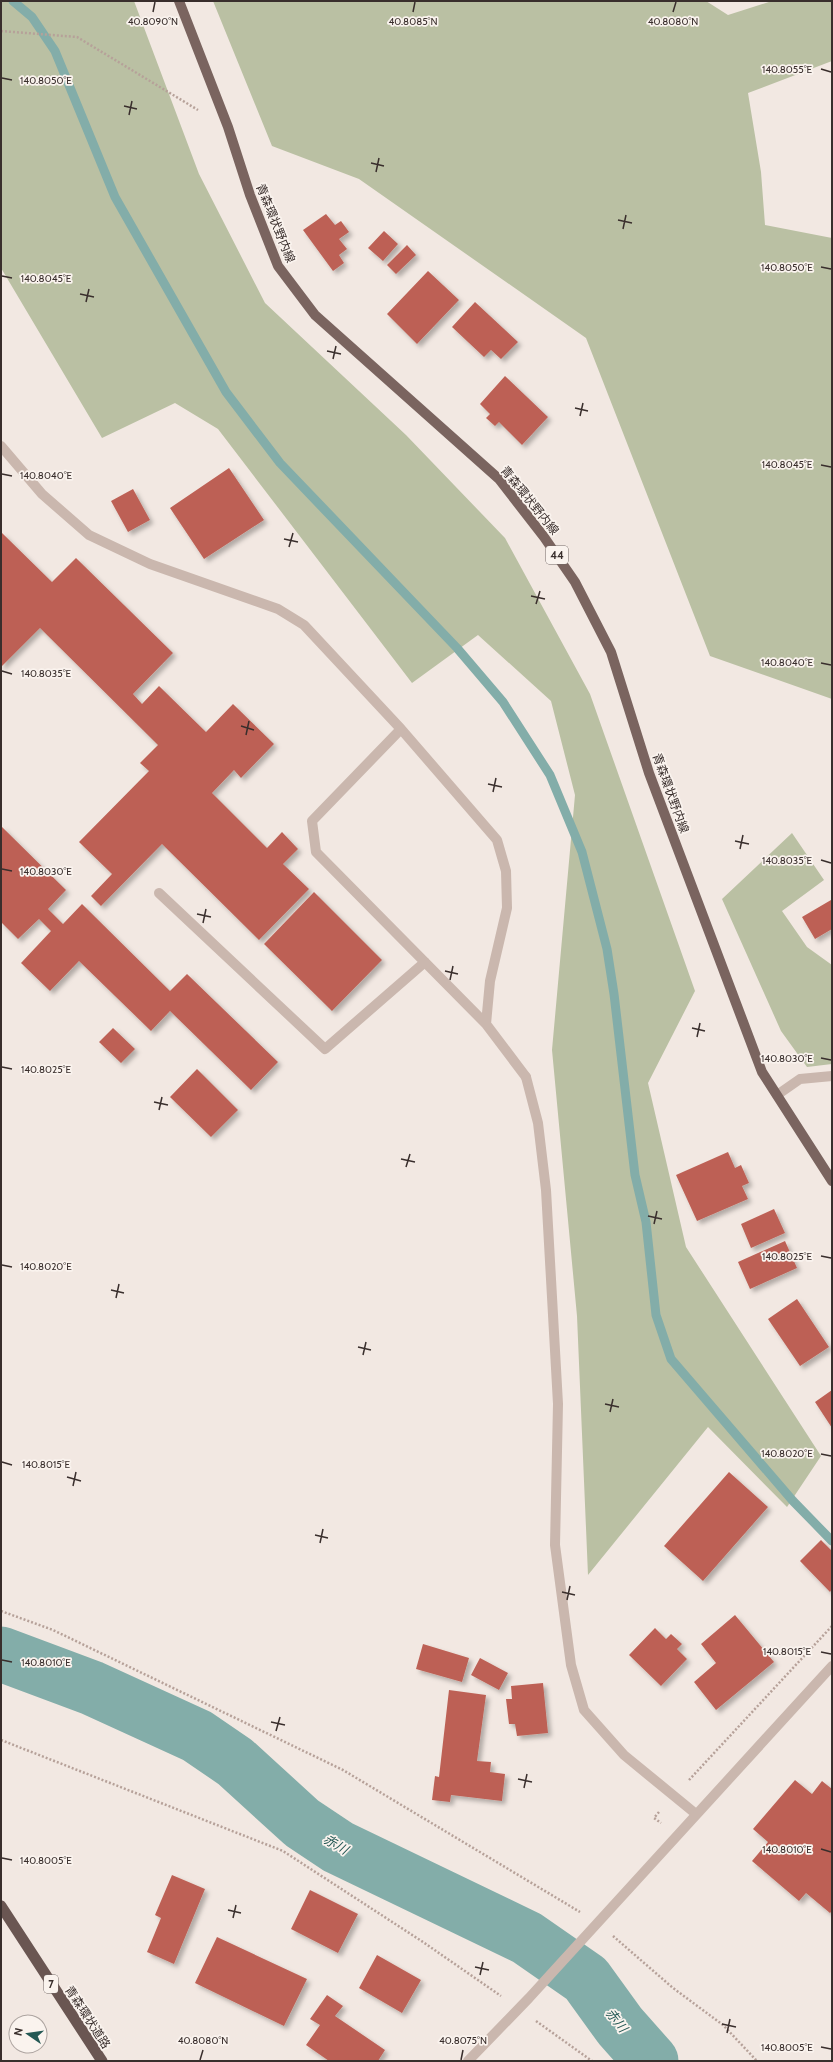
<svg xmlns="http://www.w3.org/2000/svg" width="833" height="2062" font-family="Cabin,'Noto Sans JP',sans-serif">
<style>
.green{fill:#bac0a3}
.water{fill:#83ada9}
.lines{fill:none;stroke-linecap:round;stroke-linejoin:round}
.stream{stroke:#83ada9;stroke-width:9}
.river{stroke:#83ada9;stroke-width:55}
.building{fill:#bd6155;filter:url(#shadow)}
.path{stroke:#b6a199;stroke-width:2.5;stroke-dasharray:2 2;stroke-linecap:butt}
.service{stroke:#cab7ae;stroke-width:10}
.tertiary{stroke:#cab7ae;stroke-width:10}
.primary{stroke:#7a645f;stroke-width:10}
.trunk{stroke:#6a5652;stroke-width:11}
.ticks{fill:none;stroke:#392e2c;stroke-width:1.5}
.labels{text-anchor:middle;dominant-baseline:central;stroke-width:3.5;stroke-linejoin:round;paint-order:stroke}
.shield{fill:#faf3ee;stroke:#736966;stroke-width:1}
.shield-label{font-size:11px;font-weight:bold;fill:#392e2c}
.street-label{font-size:12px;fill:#392e2c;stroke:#faf3ee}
.water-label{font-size:13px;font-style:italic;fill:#245854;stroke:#faf3ee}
.ticks-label{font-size:10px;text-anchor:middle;fill:#392e2c;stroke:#faf3ee;stroke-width:3.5;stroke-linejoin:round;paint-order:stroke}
</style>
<defs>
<filter id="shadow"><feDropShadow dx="3.5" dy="3.5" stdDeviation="2" flood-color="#0004"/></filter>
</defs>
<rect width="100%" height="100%" fill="#f2e8e2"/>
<!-- green -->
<path class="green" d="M1 1H134L199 174 265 303 406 435 505 538 590 694 695 991 648 1083 686 1247 821 1456 787 1507 708 1427 588 1575 577 1316 552 1050 575 795 551 701 478 635 412 683 218 429 175 403 102 438 1 268Z
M213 1H706L728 15 772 1H832V61L748 93 761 172 765 225 832 238V699L710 656 586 338 359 179 272 146Z
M792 833 824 880 782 911 807 947 832 965V1064L807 1067 781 1031 722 899Z"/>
<!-- water -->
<path class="water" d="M1 1642 38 1657 28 1679 1 1675Z"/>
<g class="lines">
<!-- stream -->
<path class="stream" d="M13 1 32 17 55 51 115 197 226 392 280 463 457 648 503 702 550 775 582 852 607 949 614 994 635 1175 646 1222 656 1315 671 1359 793 1501 832 1541"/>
<!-- river -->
<path class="river" d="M1 1654 92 1688 197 1736 235 1762 302 1823 338 1847 527 1938 586 1979 620 2026 651 2061"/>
</g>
<!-- building -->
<path class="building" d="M326 214 335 225 341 221 349 232 339 239 347 249 339 255 344 263 333 271 303 230Z
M384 231 398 244 383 261 368 248Z
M407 245 416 255 396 274 387 265Z
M428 271 459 300 417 344 387 314Z
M475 302 518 342 501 359 491 350 484 357 452 327Z
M505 376 548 417 522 445 499 422 495 426 486 418 490 414 480 404Z
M229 468 264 520 204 559 170 508Z
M133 489 150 520 128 532 111 501Z
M1 532 52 582 76 558 173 653 133 694 142 704 159 686 206 732 233 704 274 744 241 778 234 770 212 793 267 848 282 832 298 849 283 864 309 889 259 940 162 844 101 906 91 896 112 874 79 842 149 771 140 763 158 745 40 628 1 667Z
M1 826 66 890 48 909 63 924 82 904 170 991 187 974 278 1062 251 1090 170 1011 151 1031 79 961 50 991 21 963 51 931 39 919 18 939 1 922Z
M314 892 382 960 332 1011 264 944Z
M831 900 832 929 815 939 802 917Z
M113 1028 135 1049 121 1063 99 1042Z
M197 1069 238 1110 211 1137 170 1097Z
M728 1152 735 1168 741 1165 749 1183 742 1186 748 1199 697 1221 676 1175Z
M774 1209 785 1233 751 1248 741 1224Z
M785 1241 797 1268 750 1289 738 1262Z
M797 1299 829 1347 800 1366 768 1319Z
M832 1390V1428L815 1402Z
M729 1472 768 1507 703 1581 664 1546Z
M821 1540 832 1551V1589L830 1592 800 1561Z
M735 1615 774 1662 716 1710 694 1682 716 1663 701 1644Z
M655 1628 666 1639 671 1634 682 1644 677 1649 687 1659 661 1686 629 1655Z
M423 1644 469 1658 462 1682 416 1669Z
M480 1658 508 1673 499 1690 471 1675Z
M543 1683 548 1733 517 1736 515 1724H509L506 1699H512L511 1686Z
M449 1690 486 1695 477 1761 491 1762 490 1772 505 1774 502 1801 451 1795 450 1802 432 1800 435 1776 439 1777Z
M795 1780 812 1794 822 1781 832 1789V1911L830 1913 806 1893 799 1901 752 1861 768 1842 753 1829Z
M172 1875 205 1889 174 1964 147 1952 161 1918 155 1915Z
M310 1890 358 1914 338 1953 291 1929Z
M217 1937 307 1979 284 2026 195 1983Z
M377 1955 421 1980 402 2013 359 1988Z
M327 1995 343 2006 335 2016 385 2050 378 2061H329L306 2045 320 2025 310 2019Z"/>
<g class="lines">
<!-- path -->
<path class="path" d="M1 31 77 37 198 110
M1 1611 53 1630 343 1770 580 1912
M1 1740 283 1851 423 1942 501 1996
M689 1780 832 1626
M659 1812 654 1818 661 1823
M613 1936 673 1988 723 2025 757 2061
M536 2021 592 2061"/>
<!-- service -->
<path class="service" d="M1 446 42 494 89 535 150 564 278 609 304 625 401 729 497 840 506 871 507 908 490 981 486 1024 526 1077
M401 729 312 821 316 852 486 1024
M159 893 325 1049 425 962
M777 1095 800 1079 832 1076"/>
<!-- tertiary -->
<path class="tertiary" d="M526 1077 538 1123 546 1190 558 1404 555 1545 571 1665 584 1710 624 1755 696 1814
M468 2061 529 1998 832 1666"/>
<!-- primary -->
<path class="primary" d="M179 1 228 127 250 195 278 266 315 315 499 479 544 537 575 582 611 652 649 773 762 1072 832 1181"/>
<!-- trunk -->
<path class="trunk" d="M1 1906 102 2061"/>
</g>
<!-- ticks -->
<path class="ticks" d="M153 12 155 2M413 12 415 2M673 12 676 2M821 69 831 72M2 78 12 80M124 106 137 109M129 115 132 101M371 163 384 166M376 172 379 158M618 220 632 223M623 229 626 215M821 267 831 269M2 276 12 278M80 294 94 297M86 302 89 289M327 351 341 354M333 359 336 346M575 408 588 411M580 416 583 403M821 465 831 467M2 474 12 476M284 539 298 542M289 547 293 533M531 596 545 599M536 604 540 591M821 663 831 665M2 671 12 674M241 726 254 730M246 735 249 721M488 784 502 787M493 792 496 778M735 841 749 844M740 849 743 835M821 860 831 863M2 869 12 871M197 914 211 917M203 923 206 909M445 971 458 974M450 980 453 966M692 1028 705 1031M697 1037 700 1023M821 1058 831 1060M2 1067 12 1069M154 1102 168 1105M159 1110 162 1097M401 1159 415 1162M406 1167 410 1154M648 1216 662 1219M654 1224 657 1211M821 1256 831 1258M2 1265 12 1267M111 1290 124 1293M116 1298 119 1284M358 1347 371 1350M363 1355 366 1342M605 1404 619 1407M610 1412 613 1399M821 1454 831 1456M2 1462 12 1465M67 1477 81 1481M73 1486 76 1472M315 1535 328 1538M320 1543 323 1529M562 1592 575 1595M567 1600 570 1586M821 1652 831 1654M2 1660 12 1662M271 1722 285 1725M276 1731 280 1717M518 1779 532 1782M524 1788 527 1774M821 1849 831 1852M2 1858 12 1860M228 1910 241 1913M233 1918 236 1905M475 1967 489 1970M480 1975 483 1962M722 2024 736 2027M727 2033 730 2019M821 2047 831 2049M200 2060 203 2050M461 2060 463 2050"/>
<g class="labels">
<!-- shield labels -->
<g class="shield">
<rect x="546" y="546" width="22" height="18" rx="3"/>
<rect x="44" y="1975" width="14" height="18" rx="3"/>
</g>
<g class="shield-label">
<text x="557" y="555">44</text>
<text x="51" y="1984">7</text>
</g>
<!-- street labels -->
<g class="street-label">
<text transform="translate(276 223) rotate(68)">青森環状野内線</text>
<text transform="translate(530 500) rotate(51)">青森環状野内線</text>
<text transform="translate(671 793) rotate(70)">青森環状野内線</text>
<text transform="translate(88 2017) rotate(57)">青森環状道路</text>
</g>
<!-- water labels -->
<g class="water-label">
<text transform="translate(336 1844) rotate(30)">赤川</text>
<text transform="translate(617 2020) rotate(52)">赤川</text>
</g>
</g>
<g class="ticks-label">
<text x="153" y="25">40.8090°N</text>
<text x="413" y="25">40.8085°N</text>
<text x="673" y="25">40.8080°N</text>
<text x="787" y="73">140.8055°E</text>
<text x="46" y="84">140.8050°E</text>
<text x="787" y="271">140.8050°E</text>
<text x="46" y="282">140.8045°E</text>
<text x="787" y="468">140.8045°E</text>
<text x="46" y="479">140.8040°E</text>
<text x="787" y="666">140.8040°E</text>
<text x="46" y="677">140.8035°E</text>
<text x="787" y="864">140.8035°E</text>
<text x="46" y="875">140.8030°E</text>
<text x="787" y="1062">140.8030°E</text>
<text x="46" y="1073">140.8025°E</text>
<text x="787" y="1260">140.8025°E</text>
<text x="46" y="1270">140.8020°E</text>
<text x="787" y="1457">140.8020°E</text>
<text x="46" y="1468">140.8015°E</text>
<text x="787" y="1655">140.8015°E</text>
<text x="46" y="1666">140.8010°E</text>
<text x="787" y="1853">140.8010°E</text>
<text x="46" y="1864">140.8005°E</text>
<text x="203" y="2044">40.8080°N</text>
<text x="463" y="2044">40.8075°N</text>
<text x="787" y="2051">140.8005°E</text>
</g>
<!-- border -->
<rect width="833" height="2062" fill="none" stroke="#392e2c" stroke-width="4"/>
<!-- north arrow -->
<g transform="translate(28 2034) rotate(283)"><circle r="19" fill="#faf3ee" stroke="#ada4a0"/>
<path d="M0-3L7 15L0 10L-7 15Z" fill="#245854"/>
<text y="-6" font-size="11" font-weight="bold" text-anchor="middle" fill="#392e2c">N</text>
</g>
</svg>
